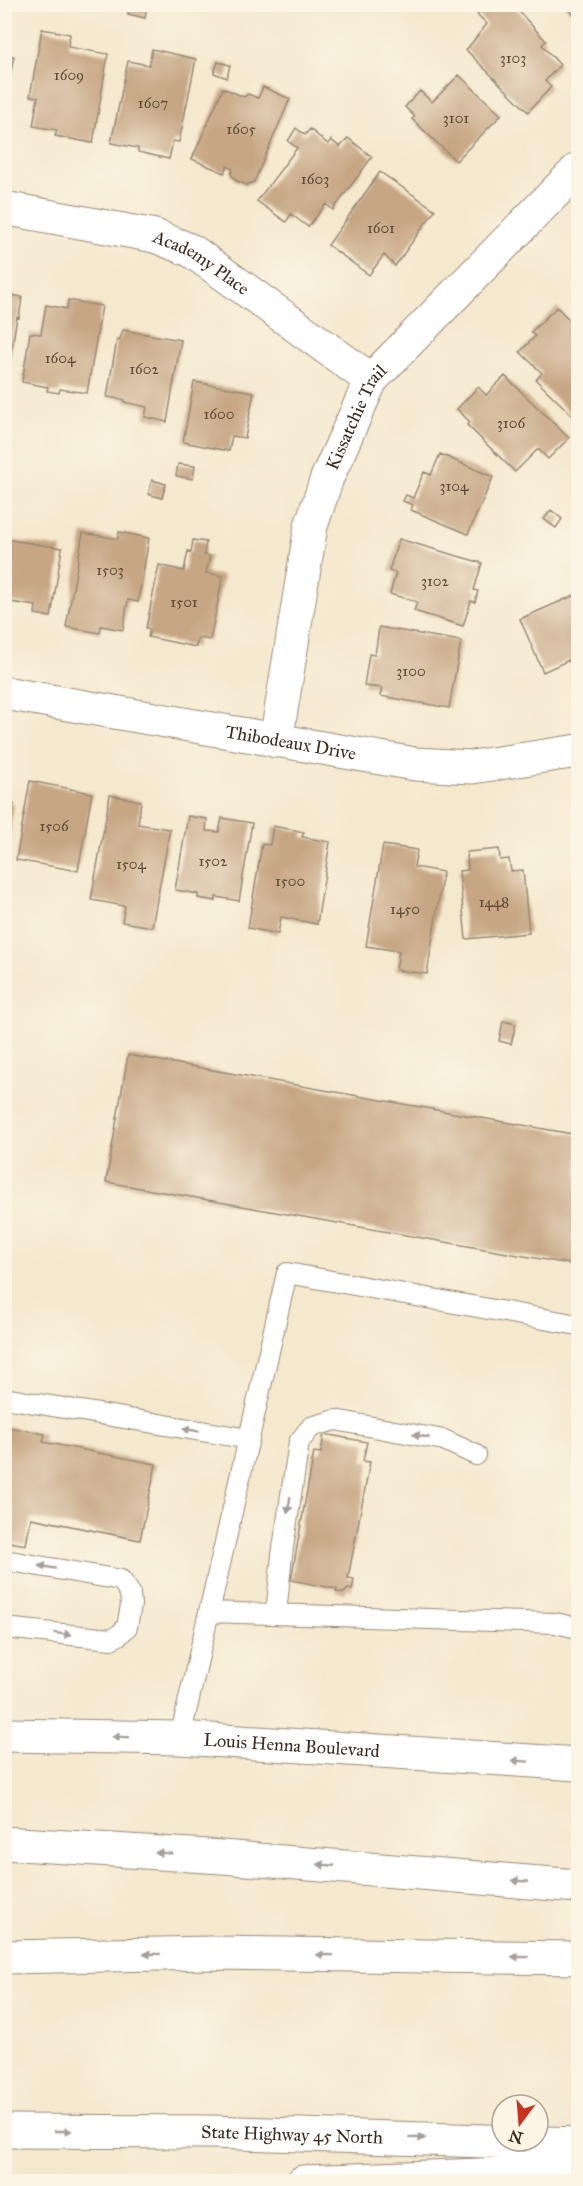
<svg xmlns="http://www.w3.org/2000/svg" width="583" height="2186" font-family="'IM FELL Great Primer',serif">
<style>
.building{fill:#c6a683}
.lines{fill:none;stroke-linecap:round;stroke-linejoin:round}
.service-casing{stroke:#988976;stroke-width:22}
.minor-casing{stroke:#988976;stroke-width:35}
.secondary-casing{stroke:#988976;stroke-width:35}
.motorway-casing{stroke:#988976;stroke-width:35}
.service{stroke:#fff;stroke-width:20}
.minor{stroke:#fff;stroke-width:33}
.secondary{stroke:#fff;stroke-width:33}
.motorway{stroke:#fff;stroke-width:33}
.oneway{fill:#a79f9a}
.labels{text-anchor:middle;dominant-baseline:central;stroke-width:6;stroke-linejoin:round;paint-order:stroke}
.number-label{font-size:15px;fill:#5e4937}
.street-label{font-size:18px;fill:#3b2a1e;stroke:#fcf5e5}
</style>
<rect width="100%" height="100%" fill="#fcf5e5"/>
<filter id="ink" filterUnits="userSpaceOnUse"><feTurbulence type="fractalNoise" baseFrequency=".0167" numOctaves="2"/><feDisplacementMap in="SourceGraphic" scale="12" xChannelSelector="R" yChannelSelector="G"/><feConvolveMatrix kernelMatrix="1 2 1 2 8 2 1 2 1" color-interpolation-filters="sRGB"/></filter>
<filter id="wash" filterUnits="userSpaceOnUse"><feTurbulence type="fractalNoise" baseFrequency=".008" numOctaves="4" result="noise"/><feDisplacementMap in="SourceGraphic" scale="24" xChannelSelector="R" yChannelSelector="G"/><feGaussianBlur stdDeviation="1.35" result="paint"/><feColorMatrix in="noise" values="0 0 0 0 0 0 0 0 0 0 0 0 0 0 0 0 0 1.4 0 .05"/><feComposite in="paint" operator="in"/></filter>
<g filter="url(#wash)">
<rect width="100%" height="100%" fill="#f4e8cd"/>
<g id="blocks">
<!-- building -->
<path class="building" d="M130 4H147L145 18 128 14Z
M488 4H512L546 41 542 45 560 65 545 81 551 87 528 112 466 50 487 24 477 14Z
M563 4H578V19Z
M42 29 70 34 68 47 108 54 93 143 55 136 57 130 33 126 38 97 30 96Z
M152 49 196 59 179 142 173 141 169 159 138 152V148L111 143 128 61 149 65Z
M4 54 14 56 6 98H4Z
M218 62 230 65 227 78 214 73Z
M459 75 501 115 456 161 412 119 415 117 405 107 420 91 432 102Z
M263 87 290 99 254 182 246 185 235 180 231 174 233 169 227 166 224 173 192 159 223 88 244 97 248 94 258 98Z
M296 128 305 135 310 129 328 144 331 140 340 147 348 138 372 157 333 210 326 204 308 227 291 214 286 222 257 201 297 148 288 141Z
M380 172 435 210 395 266 384 255 369 275 328 245Z
M5 294 22 297 19 318 17 317 6 382Z
M68 300 102 306 87 393 60 389 59 393 47 391 48 387 22 382 30 333 41 334 46 305 67 309Z
M557 307 578 329V408L572 415 536 380 542 373 520 352 535 336 531 332 533 330Z
M123 330 181 340 167 422 145 417 147 407 124 402 125 400 107 397 117 339H120Z
M505 376 569 438 548 459 538 449 515 472 467 425 470 422 457 409 478 387 486 395Z
M194 382 254 392 245 438 232 436 229 451 183 442Z
M440 454 493 477 468 534 411 510 413 505 403 501 406 495 413 498 424 472 431 475Z
M178 464 195 466 193 479 176 476Z
M152 480 166 484 162 498 148 494Z
M551 510 562 519 556 528 544 519Z
M119 532 149 538 138 602 128 600 123 630 101 626 100 633 66 627 83 533 118 539Z
M4 539 62 548 51 617 35 614 36 606 4 601Z
M399 539 482 563 474 590 478 591 475 602 471 601 463 626 414 611 417 602 390 594 396 573 389 571Z
M193 540 206 542 204 555 210 556 206 573 223 576 210 640 198 638 196 647 148 637 150 629 146 628 159 565 184 571 188 551 191 552Z
M575 595 578 603V670L574 672 569 660 543 672 520 619Z
M379 627 461 641 449 708 380 696 382 688 364 686 369 654 375 655Z
M30 781 92 793 78 871 16 860Z
M110 795 141 801 138 824 170 829 152 927 122 922 125 906 91 900Z
M4 803 14 804 6 854H4Z
M188 816 207 819 206 831 219 832 222 818 252 823 239 901 216 897V901L198 898V894L175 890Z
M273 826 304 832 302 837 330 842 317 924 281 917 278 934 248 928 262 844 270 845Z
M383 845 417 850 414 867 443 872 427 974 396 970 399 951 366 946Z
M499 849 500 860 509 859 511 871 523 870 529 933 466 939 459 871 468 870 467 852Z
M503 1021 516 1024 511 1044 499 1041Z
M128 1055 578 1135V1247L575 1265 106 1182Z
M4 1426 45 1434 43 1442 156 1464 140 1540 31 1518 26 1545 4 1541Z
M324 1434 367 1442 363 1461 370 1462 348 1578 354 1579 352 1590 348 1589 344 1593 336 1592 337 1589 291 1580 314 1452 321 1453Z"/>
</g>
</g>
<g filter="url(#ink)">
<use href="#blocks" fill-opacity="0" stroke="#988976" stroke-width="1.5"/>
<g class="lines">
<!-- service casing -->
<g class="service-casing">
<path id="service" d="M4 1398 249 1439
M4 1560 121 1580 130 1593 131 1605 127 1627 119 1635 111 1639 4 1628
M209 1612 555 1623 578 1628
M276 1614 282 1555 299 1442 311 1427 335 1420 444 1440 476 1455
M180 1738 287 1273 578 1325"/>
</g>
<!-- minor casing -->
<g class="minor-casing">
<g id="minor">
<path id="s1" d="M4 208 155 236 192 251 371 380"/>
<path id="s2" d="M4 693 415 764 472 767 578 751"/>
<path id="s3" d="M276 741 311 526 327 478 371 380 578 169"/>
</g>
</g>
<!-- secondary casing -->
<g class="secondary-casing">
<g id="secondary">
<path id="s4" d="M4 1735 180 1738 578 1764"/>
</g>
</g>
<!-- motorway casing -->
<g class="motorway-casing">
<g id="motorway">
<path d="M4 1843 222 1857 578 1886"/>
<path d="M4 1957 211 1953 578 1958"/>
<path id="s5" d="M4 2131 211 2132 578 2144"/>
<path d="M303 2182 578 2171"/>
</g>
</g>
<!-- service -->
<use href="#service" class="service"/>
<!-- minor -->
<use href="#minor" class="minor"/>
<!-- secondary -->
<use href="#secondary" class="secondary"/>
<!-- motorway -->
<use href="#motorway" class="motorway"/>
</g>
<!-- one-way arrows -->
<defs><path id="oneway-solid" d="M-6-.8H1V-3.2L6.5 0L1 3.2V.8H-6Z" transform="scale(1.5)"/></defs>
<g class="oneway">
<use href="#oneway-solid" transform="translate(191 1430) rotate(-170)"/>
<use href="#oneway-solid" transform="translate(421 1436) rotate(-169)"/>
<use href="#oneway-solid" transform="translate(289 1505) rotate(99)"/>
<use href="#oneway-solid" transform="translate(47 1567) rotate(-170)"/>
<use href="#oneway-solid" transform="translate(63 1634) rotate(6)"/>
<use href="#oneway-solid" transform="translate(121 1737) rotate(-179)"/>
<use href="#oneway-solid" transform="translate(520 1761) rotate(-176)"/>
<use href="#oneway-solid" transform="translate(164 1853) rotate(-176)"/>
<use href="#oneway-solid" transform="translate(326 1865) rotate(-175)"/>
<use href="#oneway-solid" transform="translate(520 1881) rotate(-175)"/>
<use href="#oneway-solid" transform="translate(152 1954) rotate(179)"/>
<use href="#oneway-solid" transform="translate(325 1955) rotate(-179)"/>
<use href="#oneway-solid" transform="translate(520 1957) rotate(-179)"/>
<use href="#oneway-solid" transform="translate(63 2131)"/>
<use href="#oneway-solid" transform="translate(417 2138) rotate(2)"/>
</g>
</g>
<g class="labels">
<!-- number labels -->
<g class="number-label">
<text x="513" y="58">3103</text>
<text x="69" y="75">1609</text>
<text x="153" y="103">1607</text>
<text x="456" y="118">3101</text>
<text x="241" y="129">1605</text>
<text x="315" y="179">1603</text>
<text x="381" y="228">1601</text>
<text x="60" y="358">1604</text>
<text x="144" y="369">1602</text>
<text x="219" y="414">1600</text>
<text x="511" y="423">3106</text>
<text x="454" y="486">3104</text>
<text x="110" y="570">1503</text>
<text x="435" y="581">3102</text>
<text x="184" y="602">1501</text>
<text x="411" y="671">3100</text>
<text x="54" y="826">1506</text>
<text x="213" y="861">1502</text>
<text x="131" y="864">1504</text>
<text x="290" y="881">1500</text>
<text x="494" y="902">1448</text>
<text x="405" y="909">1450</text>
</g>
<!-- street labels -->
<g class="street-label">
<text stroke="none"><textPath href="#s1" startOffset="207">Academy Place</textPath></text>
<text stroke="none"><textPath href="#s3" startOffset="336">Kissatchie Trail</textPath></text>
<text stroke="none"><textPath href="#s2" startOffset="291">Thibodeaux Drive</textPath></text>
<text stroke="none"><textPath href="#s4" startOffset="288">Louis Henna Boulevard</textPath></text>
<text stroke="none"><textPath href="#s5" startOffset="288">State Highway 45 North</textPath></text>
</g>
</g>
<!-- margin -->
<rect width="583" height="2186" fill="none" stroke="#fcf5e5" stroke-width="24"/>
<!-- north arrow -->
<g transform="translate(520 2123) rotate(196)"><circle r="28" fill="#fcf5e5" stroke="#afa495" stroke-width="1.5"/>
<path d="M0-4.5L10 22L0 15L-10 22Z" fill="#c8321e"/>
<text y="-9" font-size="16" font-weight="bold" text-anchor="middle" fill="#3b2a1e">N</text>
</g>
</svg>
